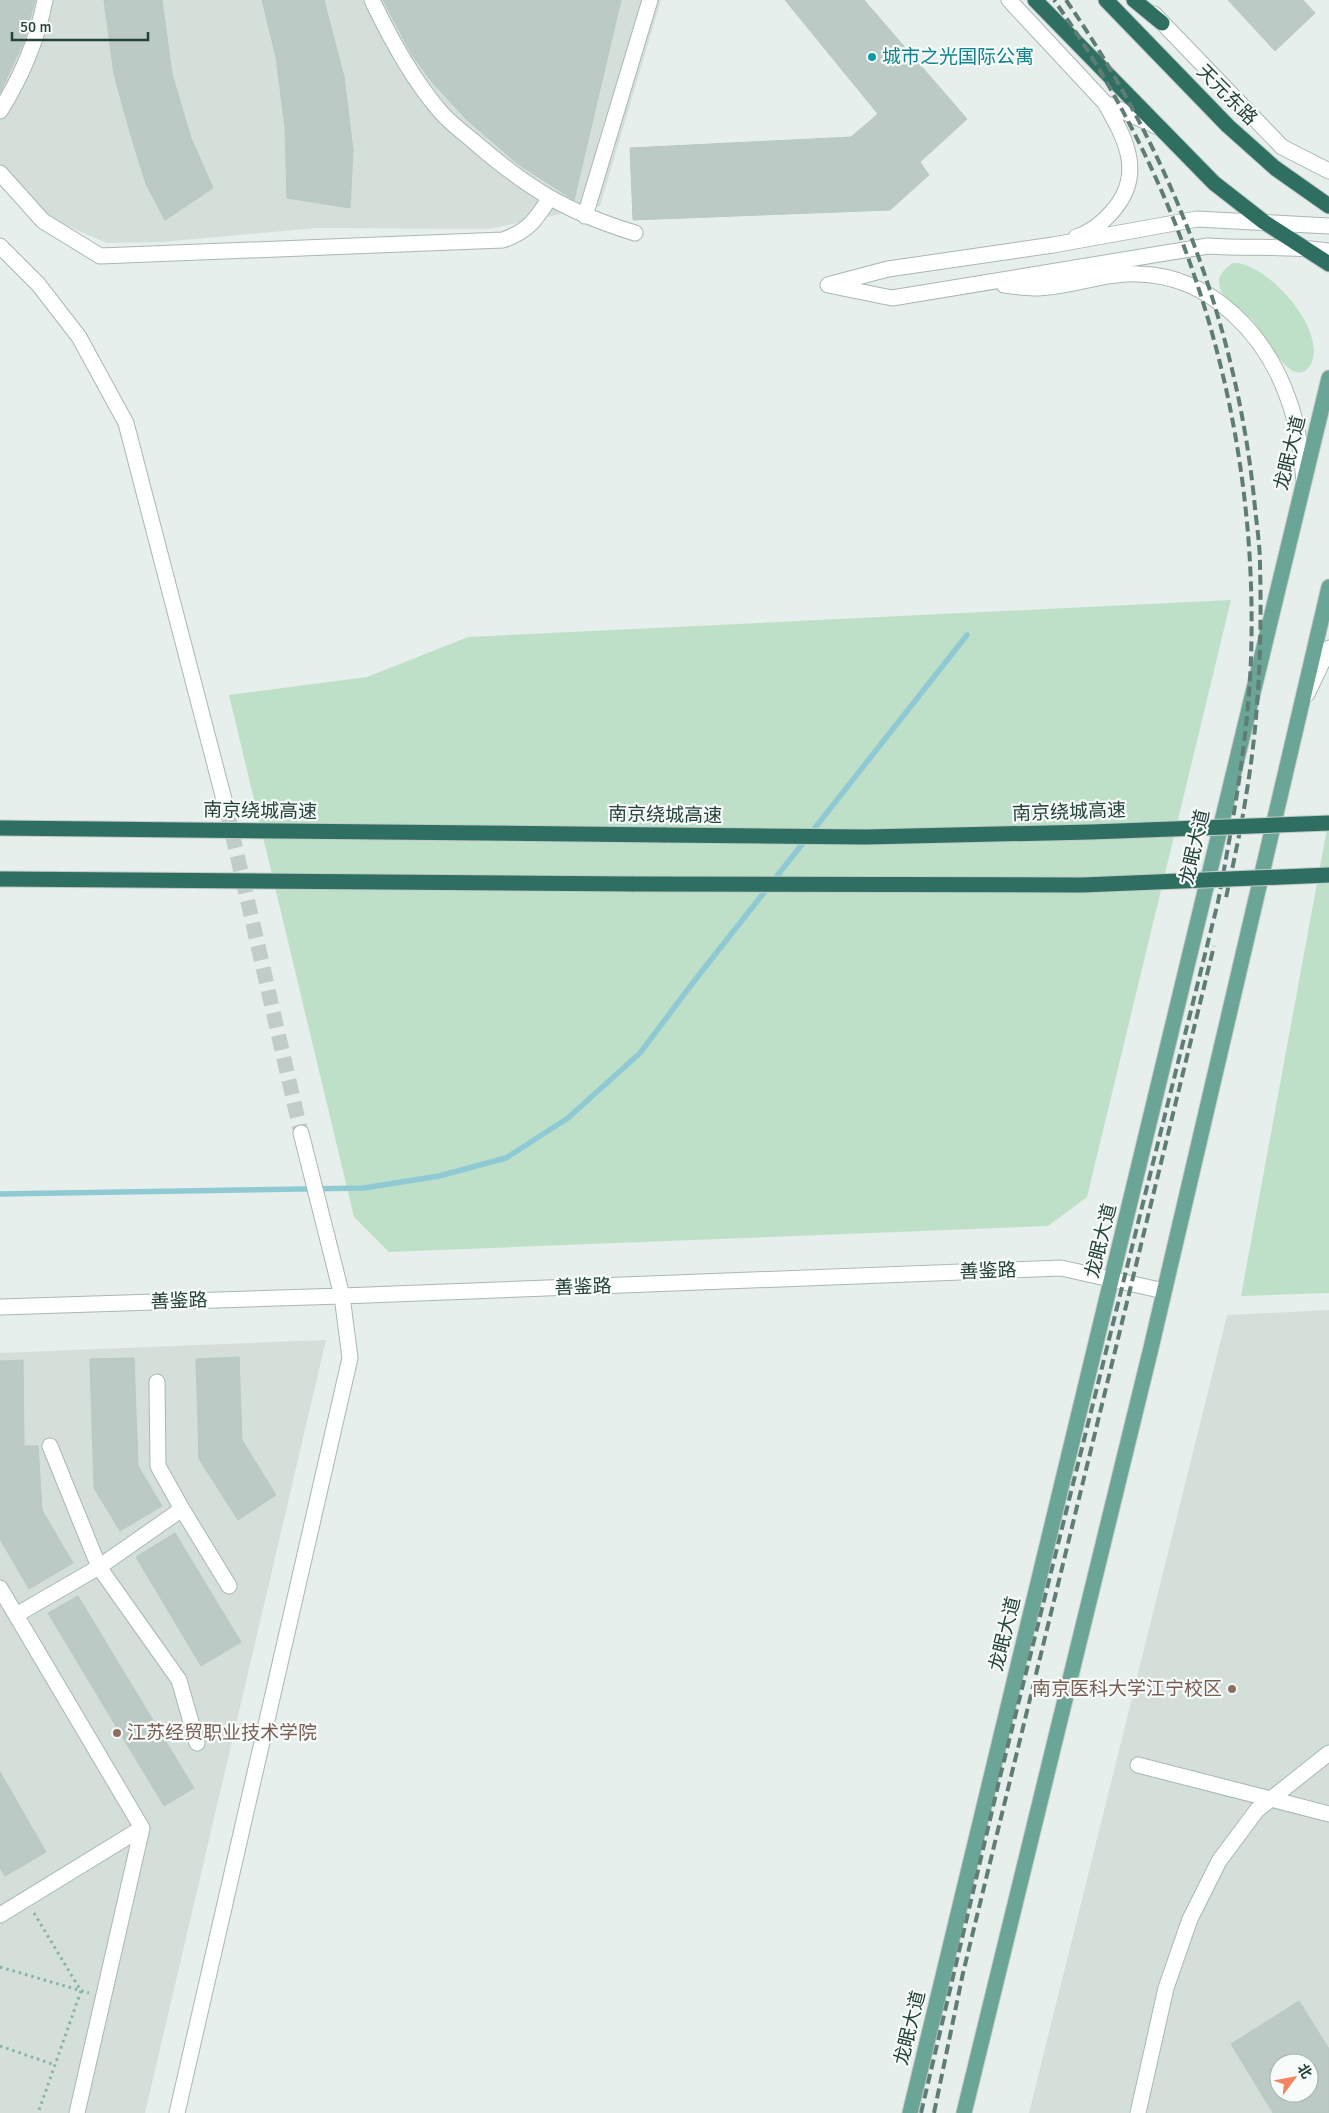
<svg xmlns="http://www.w3.org/2000/svg" width="1329" height="2113" font-family="Signika,'Noto Sans SC',sans-serif">
<style>
.built{fill:#d4dfda;fill-rule:evenodd}
.green{fill:#bfe0c8}
.lines{fill:none;stroke-linecap:round;stroke-linejoin:round}
.stream{stroke:#8ec9d4;stroke-width:5.5}
.building{fill:#bbcac4;stroke:#b8c9c2;fill-rule:evenodd}
.minor-tunnel{stroke:#bfccc8;stroke-width:15;stroke-dasharray:15 8;stroke-linecap:butt}
.minor-casing{stroke:#a8b8b2;stroke-width:17}
.major-casing{stroke:#c2cac8;stroke-width:17}
.highway-casing{stroke:#c2cac8;stroke-width:17}
.path{stroke:#86b3a5;stroke-width:3;stroke-dasharray:2.5 4;stroke-linecap:butt}
.minor{stroke:#fff;stroke-width:15}
.major{stroke:#6aa596;stroke-width:15}
.highway{stroke:#2f6f62;stroke-width:15}
.rail{stroke:#5f7d75;stroke-width:4;stroke-dasharray:10 5;stroke-linecap:butt}
.highway-bridge-casing{stroke:#c2cac8;stroke-width:17;stroke-linecap:butt}
.highway-bridge{stroke:#2f6f62;stroke-width:15}
.culture-dot{fill:#0f9aa8;stroke:#f7fbf9;stroke-width:2}
.education-dot{fill:#8d6e63;stroke:#f7fbf9;stroke-width:2}
.labels{text-anchor:middle;dominant-baseline:central;stroke-width:4.5;stroke-linejoin:round;paint-order:stroke}
.culture-label{font-size:19px;fill:#0d838f;stroke:#f7fbf9;text-anchor:start}
.street-label{font-size:19px;fill:#24423a;stroke:#f7fbf9}
.education-label{font-size:19px;fill:#785e54;stroke:#f7fbf9;text-anchor:end}
</style>
<rect width="100%" height="100%" fill="#e6efeb"/>
<!-- built -->
<path class="built" d="M0 0H661L600 206 488 229 317 228 161 242 107 243 51 219 0 165Z
M1329 1310V2113H1029L1227 1315ZM1279 2063H1309V2093H1279Z
M326 1340 145 2113H0V1353Z"/>
<!-- green -->
<path class="green" d="M1233 263C1266 261 1328 330 1311 364 1294 395 1263 333 1254 322 1245 311 1224 302 1220 288 1216 277 1224 269 1233 263Z
M1231 600 1087 1197 1048 1226 389 1252 354 1217 229 695 367 677 468 637Z
M1329 818V1293L1241 1296Z"/>
<g class="lines">
<!-- stream -->
<path class="stream" d="M0 1194 364 1188 439 1176 506 1158 568 1118 640 1053 695 980 967 635"/>
</g>
<!-- building -->
<path class="building" d="M0 0H35L24 41 0 93Z
M104 0H162L172 74 191 138 213 188 165 220 146 184 129 129 114 74Z
M262 0H324L344 77 353 150 350 208 287 198 285 127 276 57Z
M383 0H621L574 200 518 164 467 120 432 82 412 55Z
M785 0H864L967 119 920 162 929 175 890 210 633 220 630 148 851 137 878 114Z
M1228 0H1303L1315 13 1275 51Z
M239 1357 242 1440 276 1495 238 1520 199 1459 196 1359Z
M134 1358 138 1466 162 1506 120 1531 94 1488 90 1359Z
M23 1360 24 1446H38L42 1510 73 1563 29 1589 0 1539V1361Z
M175 1533 241 1642 201 1666 136 1557Z
M78 1596 194 1788 164 1806 48 1613Z
M0 1772 46 1852 5 1876 0 1868Z
M1299 2001 1329 2049V2113H1273L1231 2044ZM1279 2063H1309V2093H1279Z"/>
<g class="lines">
<!-- minor-tunnel -->
<path class="minor-tunnel" d="M227 811 301 1133"/>
<!-- minor casing -->
<g class="minor-casing">
<path id="minor" d="M372 0C390 38 411 77 439 110 448 121 461 131 472 140 527 188 566 212 635 233
M1009 0 1105 103 1160 128
M1154 14 1282 147 1329 171
M0 111C22 76 37 41 45 0
M0 173 43 221 100 256 503 240C528 231 535 221 549 199
M585 216 650 0
M1076 237C1089 233 1102 223 1111 213 1145 176 1127 141 1105 103
M0 246 38 284 79 337 126 423 227 811
M831 284 888 269 1053 245 1197 219 1329 226
M828 285 892 298 1208 246C1248 249 1289 245 1329 251
M1004 285C1014 286 1024 288 1034 288 1069 288 1104 272 1139 274 1212 276 1267 336 1289 401 1298 426 1301 453 1304 480
M1307 694 1329 648
M0 1307 342 1296 1061 1268 1164 1291
M50 1446 99 1567 179 1680 197 1743
M182 1509 229 1586
M0 1588 142 1828 0 1915
M16 1615 99 1567 182 1509 158 1466 157 1382
M1138 1765 1329 1814
M77 2113 142 1828
M177 2113 350 1358 342 1296 301 1133
M1138 2113 1166 1988 1190 1919 1219 1861 1257 1810 1329 1753"/>
</g>
<!-- major casing -->
<g class="major-casing">
<path id="major" d="M910 2113 1329 378
M964 2113 1151 1348 1329 587"/>
</g>
<!-- highway casing -->
<g class="highway-casing">
<path id="highway" d="M1035 0 1214 183 1264 222 1329 264
M1106 0 1228 126 1275 168 1329 206
M1134 0 1162 23
M0 828 665 835
M0 879 633 884"/>
</g>
<!-- path -->
<path class="path" d="M34 1913 81 1991 38 2113
M0 1967 89 1993
M0 2046 55 2065"/>
<!-- minor -->
<use href="#minor" class="minor"/>
<!-- major -->
<use href="#major" class="major"/>
<!-- highway -->
<use href="#highway" class="highway"/>
<!-- rail -->
<path class="rail" d="M1066 0C1170 151 1238 326 1255 508 1257 527 1260 546 1260 565 1262 641 1259 720 1246 796 1241 830 1233 864 1226 898
M921 2113 1000 1777 1218 902C1233 821 1248 740 1251 658 1259 423 1189 191 1054 0
M934 2113 963 1973 1214 946"/>
<!-- highway-bridge casing -->
<g class="highway-bridge-casing">
<path id="highway-bridge" d="M665 835 866 837 1091 832 1329 823
M633 884 1082 885 1329 875"/>
</g>
<!-- highway-bridge -->
<use href="#highway-bridge" class="highway-bridge"/>
</g>
<!-- markers -->
<circle class="culture-dot" cx="872" cy="57" r="5"/>
<g class="education-dot">
<circle cx="1232" cy="1689" r="5"/>
<circle cx="117" cy="1733" r="5"/>
</g>
<g class="labels">
<!-- culture labels -->
<g class="culture-label">
<text x="882" y="57">城市之光国际公寓</text>
</g>
<!-- street labels -->
<g class="street-label">
<text transform="translate(1227 95) rotate(45)">天元东路</text>
<text transform="translate(1290 453) rotate(-76)">龙眠大道</text>
<text transform="translate(260 811) rotate(1)">南京绕城高速</text>
<text transform="translate(1069 812) rotate(-2)">南京绕城高速</text>
<text transform="translate(665 815) rotate(1)">南京绕城高速</text>
<text transform="translate(1195 847) rotate(-77)">龙眠大道</text>
<text transform="translate(1101 1241) rotate(-76)">龙眠大道</text>
<text transform="translate(988 1271) rotate(-2)">善鉴路</text>
<text transform="translate(583 1287) rotate(-2)">善鉴路</text>
<text transform="translate(179 1301) rotate(-2)">善鉴路</text>
<text transform="translate(1005 1634) rotate(-76)">龙眠大道</text>
<text transform="translate(910 2028) rotate(-76)">龙眠大道</text>
</g>
<!-- education labels -->
<g class="education-label">
<text x="1222" y="1689">南京医科大学江宁校区</text>
<text x="127" y="1733" text-anchor="start">江苏经贸职业技术学院</text>
</g>
</g>
<!-- north arrow -->
<g transform="translate(1294 2078) rotate(58)"><circle r="24" fill="#f7fbf9" stroke="#a3b1ad"/>
<path d="M0-4L9 19L0 12L-9 19Z" fill="#f4845f"/>
<text y="-8" font-size="14" font-weight="bold" text-anchor="middle" fill="#24423a">北</text>
</g>
<!-- scale -->
<path d="M12 32v8h136v-8" fill="none" stroke="#24423a" stroke-width="2.5"/>
<text x="20" y="32" font-size="15" fill="#24423a" stroke="#f7fbf9" stroke-width="4" paint-order="stroke">50 m</text>
</svg>
